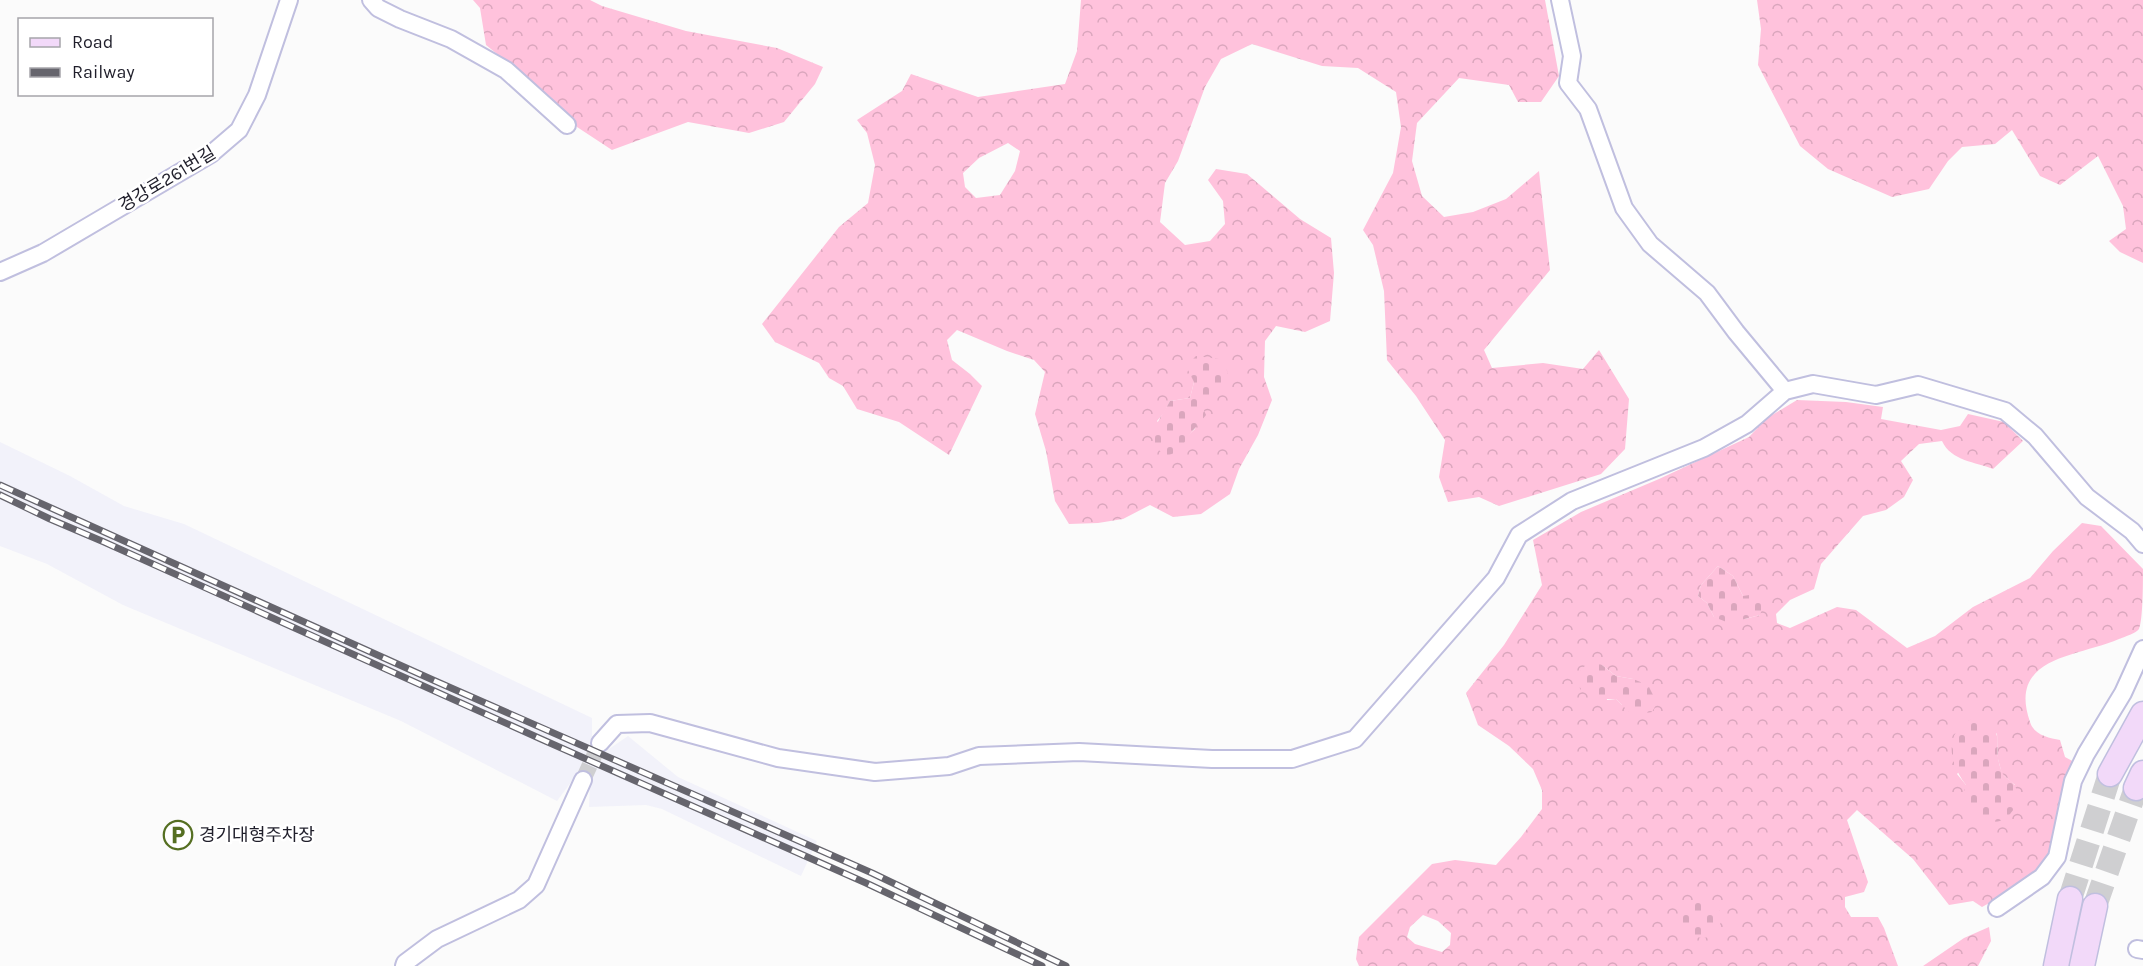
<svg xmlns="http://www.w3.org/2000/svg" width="2143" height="966" font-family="Karla,'Noto Sans KR',sans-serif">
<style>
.built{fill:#f2f2fa}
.forest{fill:url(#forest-crowns);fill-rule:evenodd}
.cemetery{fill:url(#cemetery-stones)}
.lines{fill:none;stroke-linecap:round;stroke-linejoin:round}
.street-tunnel{stroke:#cfcfd1;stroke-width:16;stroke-dasharray:16 8;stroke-linecap:butt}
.secondary-tunnel{stroke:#cfcfd1;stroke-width:24;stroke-dasharray:24 12;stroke-linecap:butt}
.street-casing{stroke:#c0bfdf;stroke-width:20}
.secondary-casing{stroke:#c0bfdf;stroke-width:27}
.street{stroke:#fff;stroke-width:16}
.secondary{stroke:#f2d9f9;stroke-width:24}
.rail-casing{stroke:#66656d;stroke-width:7}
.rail{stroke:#fff;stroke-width:4.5;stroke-dasharray:14;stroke-linecap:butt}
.labels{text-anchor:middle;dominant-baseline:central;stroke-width:5;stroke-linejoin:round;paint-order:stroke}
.street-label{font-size:18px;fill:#201f2b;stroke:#fff}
.poi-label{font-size:18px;fill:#201f2b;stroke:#fff;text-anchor:start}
</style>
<defs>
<pattern id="forest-crowns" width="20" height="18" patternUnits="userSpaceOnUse" patternTransform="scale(1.5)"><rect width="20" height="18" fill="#ffc2dc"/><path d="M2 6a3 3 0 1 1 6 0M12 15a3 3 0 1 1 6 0" fill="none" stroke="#daa6bd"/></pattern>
<pattern id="cemetery-stones" width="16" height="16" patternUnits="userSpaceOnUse" patternTransform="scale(1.5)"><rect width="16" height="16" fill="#ffc2dc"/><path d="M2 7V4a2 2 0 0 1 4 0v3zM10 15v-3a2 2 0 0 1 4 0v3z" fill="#daa6bd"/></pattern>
</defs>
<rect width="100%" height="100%" fill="#fbfbfb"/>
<!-- built -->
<path class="built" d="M0 442 70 476 124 506 184 524 592 718V741L609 749 628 736 678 777 817 841 801 876 662 809 646 805 589 807 590 778 578 773 557 801 401 721 123 605 47 564 0 546Z"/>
<!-- forest -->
<path class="forest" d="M473 0H590L602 6 686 31 777 48 823 67 815 84 784 122 749 133 688 122 612 150 577 127 518 71 486 45 480 8Z
M1081 0H1545L1559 76 1541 102H1518L1509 85 1459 78 1417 123 1412 161 1422 196 1444 217 1473 212 1506 199 1539 171 1550 270 1484 350 1492 368 1543 363 1583 369 1599 350 1629 399 1625 449 1601 474 1499 506 1479 497 1448 502 1439 477 1445 440 1416 396 1387 360 1384 291 1373 245 1363 230 1393 173 1401 127 1396 92 1358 68 1322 66 1252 44 1221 59 1205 87 1178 161 1165 183 1160 222 1185 245 1210 241 1225 224 1223 201 1208 180 1216 169 1247 174 1300 219 1331 238 1334 273 1330 321 1305 332 1276 326 1265 341 1264 377 1272 400 1258 435 1239 469 1230 494 1201 514 1173 517 1150 505 1123 519 1098 523 1069 524 1055 501 1046 451 1035 414 1045 372 1034 360 1007 351 957 330 947 340 952 360 970 374 982 386 949 455 899 422 857 409 843 386 829 378 819 363 775 342 762 324 839 227 868 203 875 165 867 133 857 120 902 91 911 74 978 97 1065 84 1077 51ZM1008 143 1020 151 1015 171 1000 195 976 198 965 187 963 173 979 158ZM1194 382 1208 394 1199 401 1195 429 1185 438 1180 450 1157 421 1164 413 1170 401 1190 398Z
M1757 0H2143V263L2120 252 2109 241 2126 229 2123 206 2098 156 2060 185 2040 176 2012 130 1995 144 1962 147 1948 161 1929 189 1892 197 1828 169 1800 146 1758 65 1761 29Z
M1797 400 1846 402 1883 407 1881 419 1941 430 1960 426 1968 414 2004 422 2023 441 1993 469C1976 462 1951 461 1942 441L1919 444 1901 461 1913 480 1904 497 1886 510 1863 516 1821 564 1814 589 1790 600 1776 614 1777 623 1790 628 1837 607 1856 610 1907 648 1935 636 1973 607 2030 578 2053 551 2082 523 2101 526 2143 569C2143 583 2143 619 2139 629 2135 634 2126 636 2119 639 2078 657 2007 656 2030 722 2034 735 2049 738 2060 740L2065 757 2076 763 2061 793 2050 857 2024 884 1982 907 1973 901 1949 905 1913 859 1857 810 1847 820 1868 882 1864 892 1845 897V907L1851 917H1878L1884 928 1898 966H1359L1356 959 1359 937 1432 864 1455 860 1496 865 1521 837 1542 809V790L1533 769 1509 746 1478 725 1466 693 1504 645 1542 585 1533 540 1581 512 1659 479 1749 437 1767 418ZM1718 566 1733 576 1743 596 1760 615 1745 619 1714 617 1707 603 1698 596 1701 585ZM1602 665 1616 676 1633 679 1622 705 1616 699 1607 700ZM1997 733 1998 759 2002 774 2015 785H1966L1957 774ZM1423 915 1438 921 1451 933 1450 945 1442 952 1415 944 1407 937 1410 927Z
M1989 927 1991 941 1978 966H1923L1964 938Z"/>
<!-- cemetery -->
<path class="cemetery" d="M1196 356 1219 359 1228 372 1224 385 1200 401 1206 415C1197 427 1186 435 1181 450L1167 456 1156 448C1150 426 1161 419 1170 401L1190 398 1194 382 1186 366Z
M1718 566 1733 576 1743 596 1756 594 1765 600 1760 615 1729 623 1714 617 1707 603 1698 596 1701 585Z
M1589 661 1602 665 1616 676 1633 679 1648 685 1657 703 1652 712 1632 715 1616 699H1594L1580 689 1578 674Z
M1974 716C2011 730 1990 744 2002 772 2004 778 2012 780 2015 786 2017 789 2017 796 2019 800 2005 827 1995 825 1969 815L1962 799 1966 785C1955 771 1946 749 1956 732 1960 726 1969 721 1974 716Z
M1698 901 1716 905 1723 917C1721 922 1719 927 1716 931 1705 945 1686 935 1679 923L1686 909Z"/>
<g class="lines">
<!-- street-tunnel -->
<path class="street-tunnel" d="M583 780 600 743"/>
<!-- secondary-tunnel -->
<path class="secondary-tunnel" d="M2070 899 2110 774
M2095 906 2136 788"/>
<!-- street casing -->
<g class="street-casing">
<path id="street" d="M371 0 378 8 400 19 451 39 506 70 567 125
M1560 0 1572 56 1568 83 1588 109 1624 208 1650 244 1707 293 1736 332 1785 391
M0 272 43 253 211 154 239 130 257 95 289 0
M600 743 617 724 650 723 778 758 875 772 949 766 979 756 1079 752 1212 759H1292L1355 739 1496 578 1519 535 1572 501 1704 448 1747 424 1785 391 1813 384 1876 395 1918 385 2005 411 2035 436 2087 497 2132 531 2143 544
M1997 908 2042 877 2057 857 2073 781 2086 754 2123 693 2143 649
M2137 949 2143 950
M404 966 405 963 437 939 519 900 536 885 583 780"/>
</g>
<!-- secondary casing -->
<g class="secondary-casing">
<path id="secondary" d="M2110 774 2143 714
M2136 788 2143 773
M2056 966 2070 899
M2082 966 2095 906"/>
</g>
<!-- street -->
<use href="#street" class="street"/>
<!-- secondary -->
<use href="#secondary" class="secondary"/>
<!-- rail casing -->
<g class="rail-casing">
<path id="rail" d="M0 485 433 680 872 873 1066 966
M0 495 50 519 104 542 541 739 866 883 1042 966"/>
</g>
<!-- rail -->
<use href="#rail" class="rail"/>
</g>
<!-- icons -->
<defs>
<g id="parking-ring" transform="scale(1.5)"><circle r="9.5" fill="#fff" stroke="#556f22" stroke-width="1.5"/><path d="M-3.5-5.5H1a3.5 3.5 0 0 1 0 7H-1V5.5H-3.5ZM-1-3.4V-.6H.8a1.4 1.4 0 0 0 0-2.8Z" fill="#556f22"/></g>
</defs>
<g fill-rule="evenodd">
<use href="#parking-ring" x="178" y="835"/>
</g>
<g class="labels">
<!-- street labels -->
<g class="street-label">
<text transform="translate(167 179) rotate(-31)">경강로261번길</text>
</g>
<!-- poi labels -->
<g class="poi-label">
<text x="199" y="835">경기대형주차장</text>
</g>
</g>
<!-- legend -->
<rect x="18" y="18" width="195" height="78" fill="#ffffff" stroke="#a6a5aa" stroke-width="1.5"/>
<rect x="30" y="38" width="30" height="9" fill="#f2d9f9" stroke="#a6a5aa" stroke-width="1.5"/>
<text x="72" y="48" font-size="18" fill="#201f2b">Road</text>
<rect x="30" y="68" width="30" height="9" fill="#66656d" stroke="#a6a5aa" stroke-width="1.5"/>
<text x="72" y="78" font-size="18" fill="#201f2b">Railway</text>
</svg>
